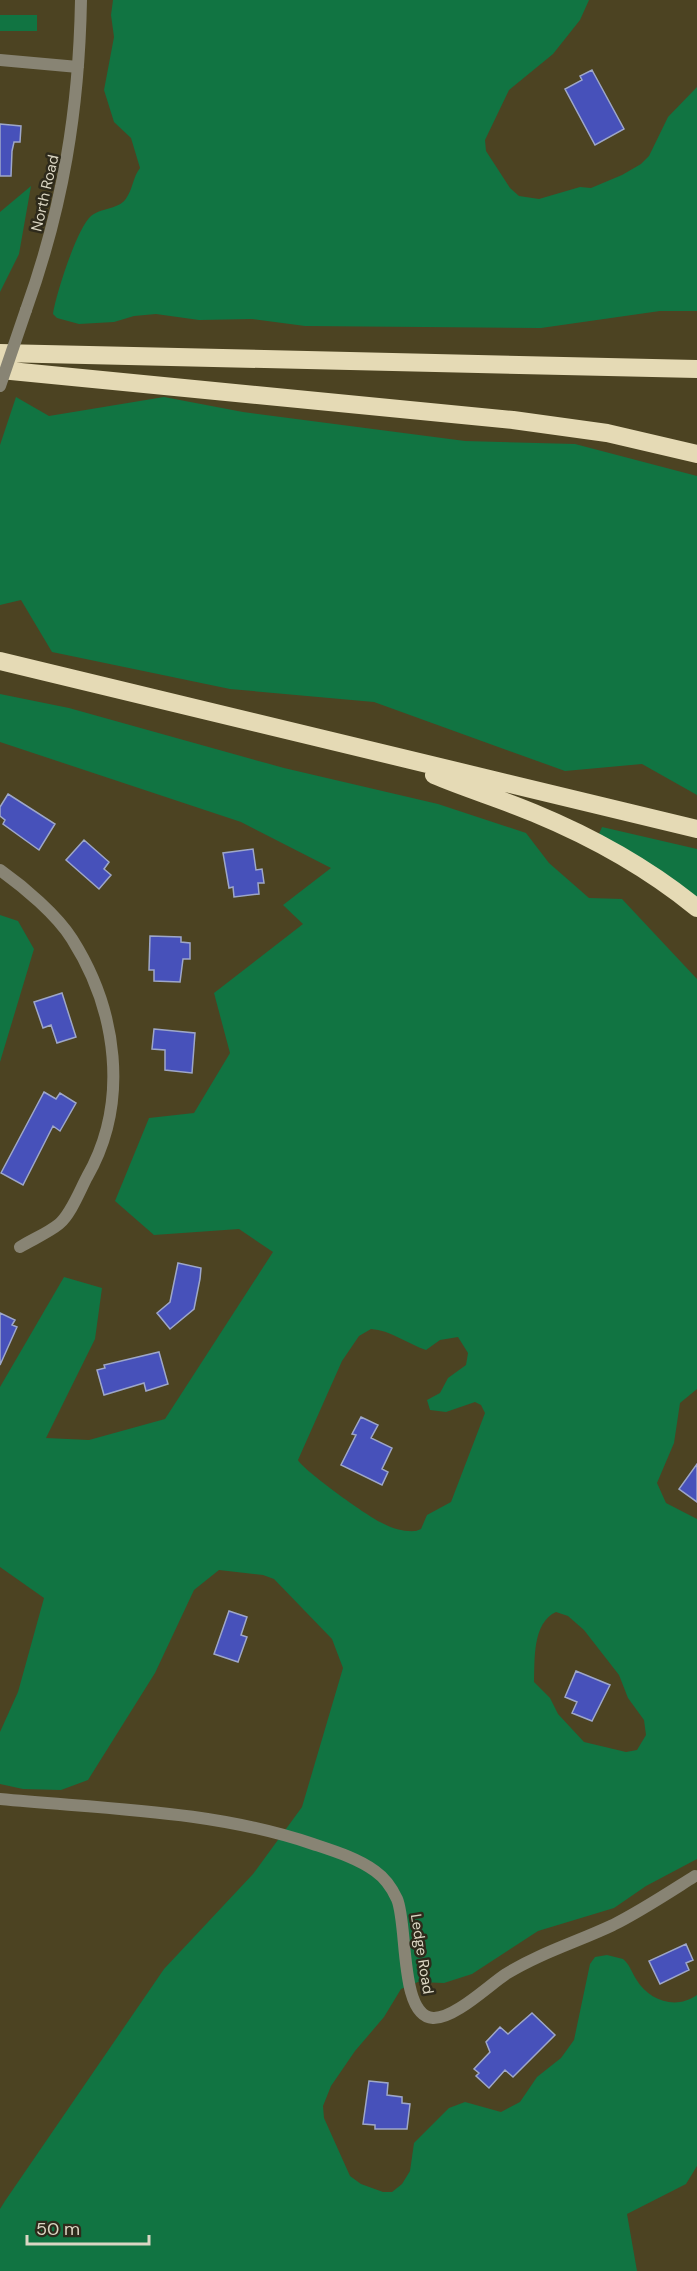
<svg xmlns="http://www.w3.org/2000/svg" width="697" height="2271" font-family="'DM Sans',sans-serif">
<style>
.green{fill:#117442;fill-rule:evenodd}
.building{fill:#4751ba;stroke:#9ea7c9;stroke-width:1.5}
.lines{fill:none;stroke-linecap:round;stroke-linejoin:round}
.minor{stroke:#888474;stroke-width:12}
.motorway{stroke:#e5dab5;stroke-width:18}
.minor-bridge{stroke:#888474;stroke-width:12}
.labels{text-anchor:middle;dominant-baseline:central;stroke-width:5;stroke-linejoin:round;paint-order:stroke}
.street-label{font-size:15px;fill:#dbd6c3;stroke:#2e2a1b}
</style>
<rect width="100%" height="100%" fill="#4c4322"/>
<!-- green -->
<path class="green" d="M113 0H589L580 20 553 54 509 90 485 140 486 151 510 188 519 196 539 199 580 187 591 188 622 175 641 164 649 156 668 117 697 87V311H660L541 328 305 326 252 319 199 320 156 314 134 316 114 322 79 324 57 318 53 314C56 294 77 228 91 216 102 207 120 210 127 197 133 188 133 177 140 168L131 138 114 122 104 90 114 37 111 15Z
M0 15H37V31H0Z
M31 186 19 254 0 292V212Z
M16 397 49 416 164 397 243 412 465 441 575 444 697 476V795L642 764 565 771 374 702 230 689 52 652 21 600 0 605V445Z
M0 694 69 708 284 768 438 804 526 833 549 863 589 898 622 899 697 979V1389L680 1403 674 1443 657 1483 666 1503 697 1519V1859L646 1886 614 1908 538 1931 472 1974 444 1983 418 1982 401 1989 384 2017 355 2051 331 2086 323 2106 324 2118 350 2176 361 2184 383 2192H392L402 2184 410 2171 414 2143 449 2108 465 2102 501 2112 520 2102 537 2077 561 2058 574 2040 590 1964 595 1957 607 1955 623 1959C630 1965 631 1971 636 1979 649 2001 676 2010 697 1995V2166L686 2184 627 2214 637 2271H0V2209L5 2201 164 1969 253 1874 302 1807 343 1668 332 1639 274 1579 263 1575 219 1570 194 1590 155 1673 88 1780 61 1790 23 1789 0 1784V1732L18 1692 44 1598 0 1567V1387L64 1277 102 1288 95 1339 46 1438 89 1440 165 1419 273 1252 239 1229 154 1235 115 1201 149 1118 194 1113 230 1053 214 993 303 924 283 905 331 868 241 822 0 742ZM371 1329C390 1330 408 1344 426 1350L440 1340 458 1337 468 1353 466 1365 448 1378 440 1393 427 1400 430 1410 446 1412 475 1402 481 1405 485 1413 451 1502 427 1515 421 1529 416 1531C403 1532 391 1528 380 1522 366 1515 304 1471 298 1460L342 1361 359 1336ZM556 1612 568 1616 584 1630 619 1675 628 1698 644 1720 646 1735 637 1750 626 1752 584 1742 558 1714 550 1698 534 1682C535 1660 532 1623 556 1612Z
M602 827 697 849V898L599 834Z
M0 915 18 921 34 949 0 1062Z"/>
<!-- building -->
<path class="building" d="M592 70 624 129 595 145 565 89 582 80 580 76Z
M0 124 21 126 20 142H14L12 151 11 176H0Z
M8 794 55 824 39 850 3 824 5 820 0 816V807Z
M84 840 109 862 104 869 111 875 99 889 66 860Z
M253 849 256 870 262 869 264 883H258L259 894 234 897 233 887 229 888 223 853Z
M150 936 181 937V942L190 943V959H183L180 982 154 981V970H149Z
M62 993 76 1037 57 1043 51 1025 43 1028 34 1002Z
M154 1029 195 1033 192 1073 165 1070V1050L152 1049Z
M44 1092 56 1099 60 1093 76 1103 60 1131 53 1126 23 1185 1 1173Z
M178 1263 201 1268 200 1279 194 1309 170 1329 157 1313 170 1302Z
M0 1313 15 1320 12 1325 17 1327 0 1365Z
M159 1352 168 1384 146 1391 144 1383 104 1395 97 1370 105 1368 104 1365Z
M361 1417 378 1425 371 1438 392 1448 382 1469 388 1472 382 1485 341 1465 356 1435 352 1434Z
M697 1464V1502L679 1489Z
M229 1611 247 1617 241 1635 247 1637 238 1662 214 1654Z
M576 1671 610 1685 592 1721 572 1713 577 1702 565 1697Z
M686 1944 693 1960 686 1963 689 1970 660 1984 649 1961Z
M532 2013 555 2035 513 2077 505 2070 489 2088 476 2076 479 2073 474 2069 490 2052 486 2042 500 2027 508 2034Z
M369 2081 388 2083 387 2095 402 2097V2103L410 2104 407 2129H375V2125L363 2124Z"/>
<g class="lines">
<!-- minor -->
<path class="minor" d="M0 60 78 67
M26 310C63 207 79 110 81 0
M0 870C24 887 57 915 72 939 117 1010 130 1102 87 1177 80 1190 71 1214 59 1224 48 1233 33 1239 20 1247
M0 1799C104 1809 213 1810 313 1844 334 1851 357 1858 375 1871 385 1878 392 1888 397 1899 408 1924 399 2016 433 2018 454 2019 488 1986 506 1974 540 1953 577 1942 613 1925 641 1911 668 1893 695 1876"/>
<!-- motorway -->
<path class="motorway" d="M0 353 697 369
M0 370 513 420 607 433 697 454
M0 661 697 829
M434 775C467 789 501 799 534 813 592 837 648 868 697 908"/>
<!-- minor-bridge -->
<path class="minor-bridge" d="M0 386 26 310"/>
</g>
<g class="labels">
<!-- street labels -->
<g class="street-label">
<text transform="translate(45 193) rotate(-77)">North Road</text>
<text transform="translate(422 1954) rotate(81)">Ledge Road</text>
</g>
</g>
<!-- scale -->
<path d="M27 2235v9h122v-9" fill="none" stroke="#dbd6c3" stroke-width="3"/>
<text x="36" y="2235" font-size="18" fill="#dbd6c3" stroke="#2e2a1b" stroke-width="4.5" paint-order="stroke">50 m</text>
</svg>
